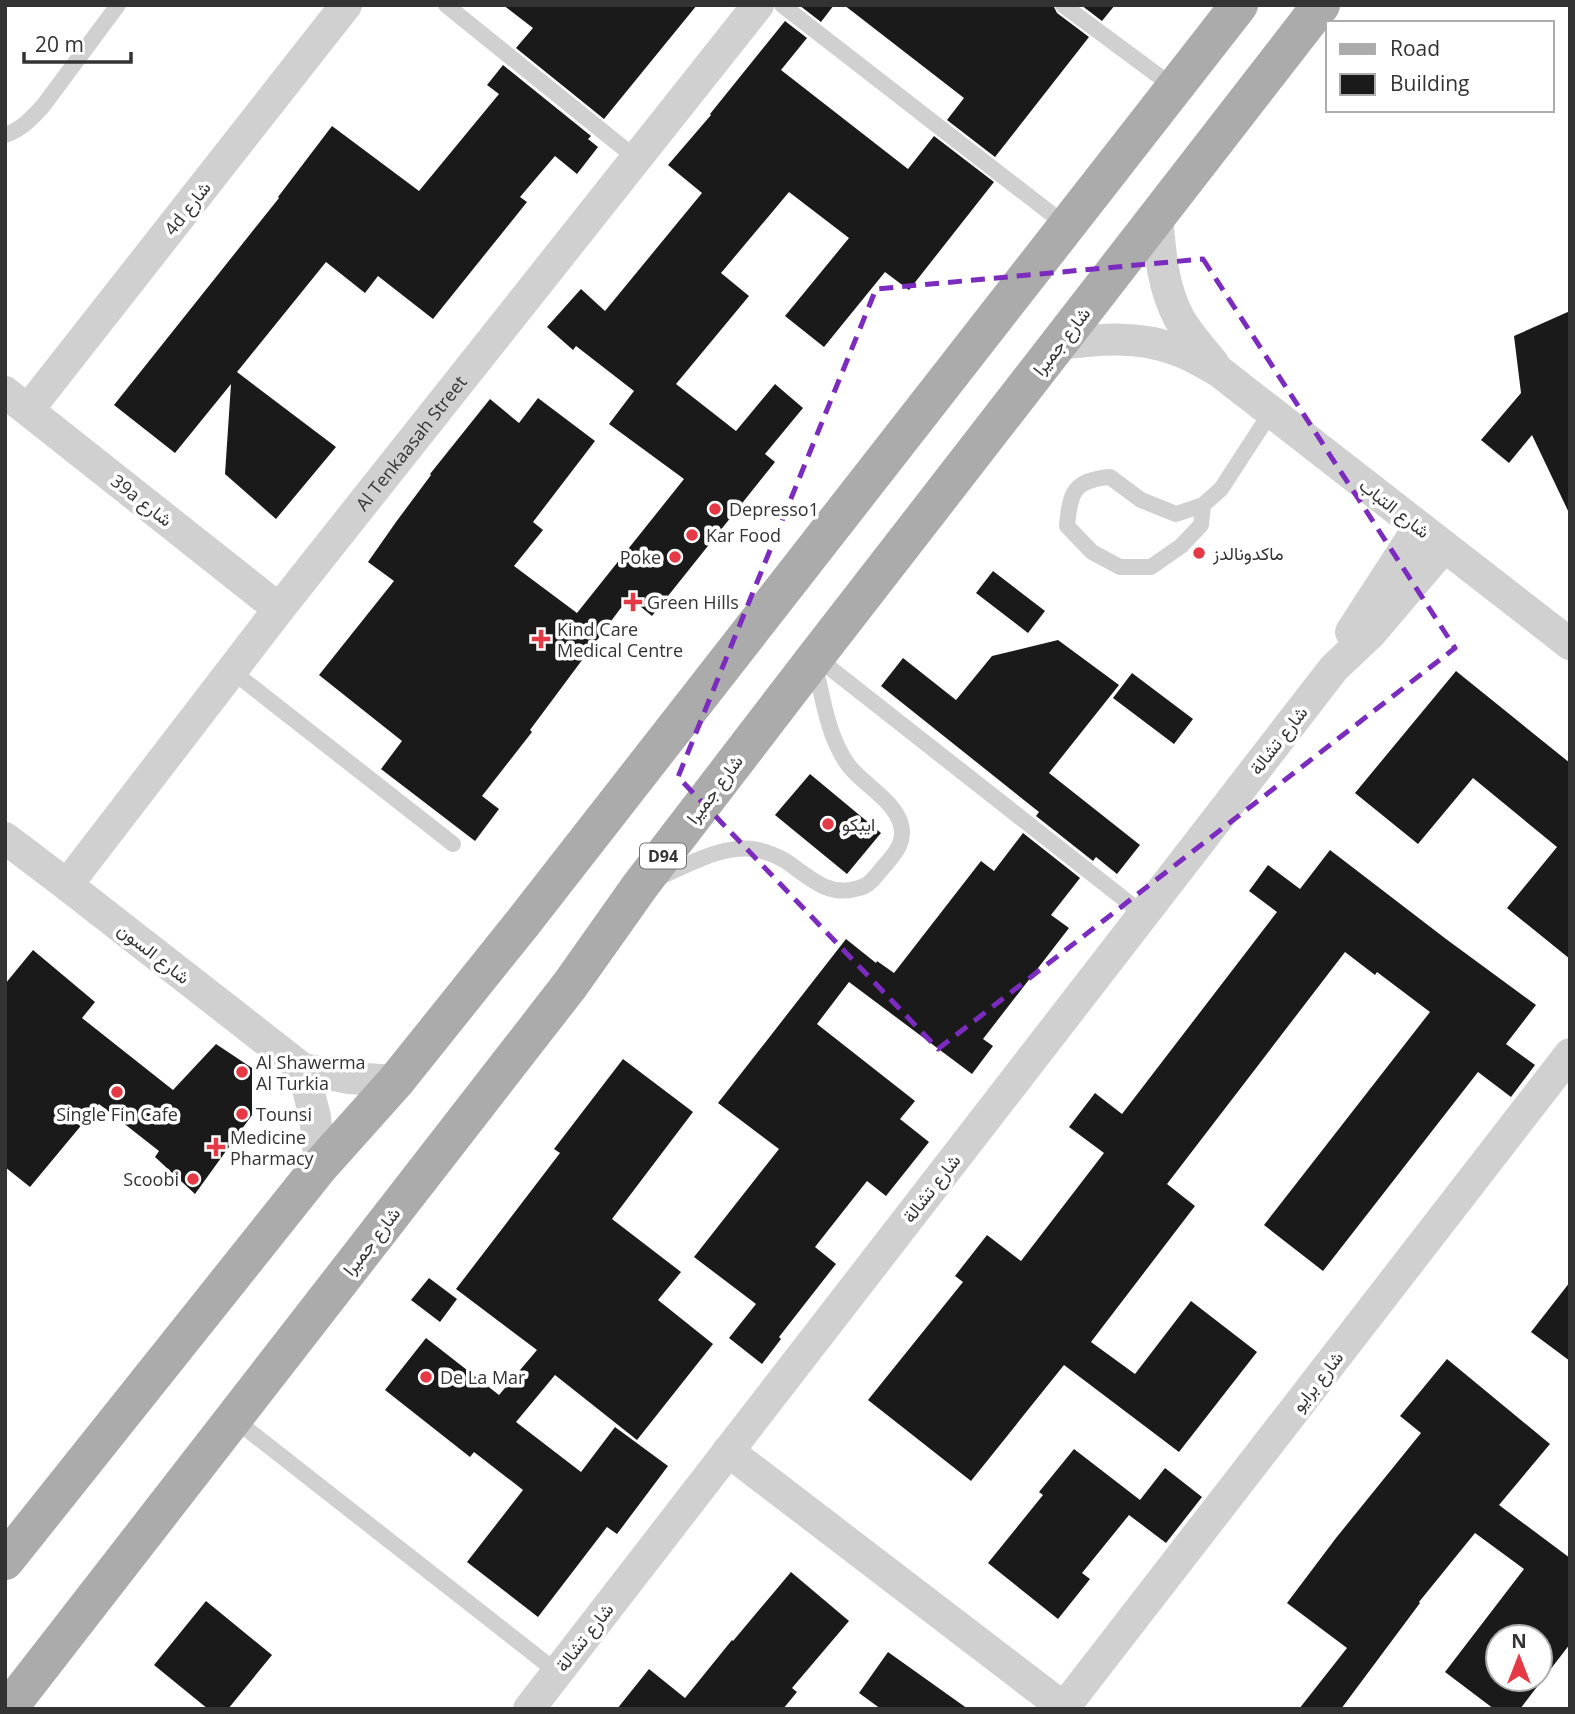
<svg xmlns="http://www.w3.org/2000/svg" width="1575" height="1714" font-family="'Open Sans',Vazirmatn,sans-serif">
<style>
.building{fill:#1a1a1a;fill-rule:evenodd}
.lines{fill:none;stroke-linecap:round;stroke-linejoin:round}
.lane{stroke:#d0d0d0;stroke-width:16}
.street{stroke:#d0d0d0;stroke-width:32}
.primary{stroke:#ababab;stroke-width:38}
.marked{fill:none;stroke:#7b2cbf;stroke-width:5;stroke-dasharray:14 9;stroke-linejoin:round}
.poi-dot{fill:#e63946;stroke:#fff;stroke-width:2.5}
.labels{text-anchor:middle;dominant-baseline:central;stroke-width:7;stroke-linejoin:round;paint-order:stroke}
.shield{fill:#fff;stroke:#707070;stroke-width:2}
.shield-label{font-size:16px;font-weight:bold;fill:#333}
.street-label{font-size:18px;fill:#333;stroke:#fff}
.poi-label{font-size:18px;fill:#333;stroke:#fff;text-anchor:start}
</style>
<rect width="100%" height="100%" fill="#fff"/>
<!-- building -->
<path class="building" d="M503 5H697L604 119 516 48 533 28Z
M799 5H834L821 22Z
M844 5H1053L1057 13 1089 37 995 157 947 120 964 98Z
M1081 5H1115L1102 21Z
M785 21 807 38 781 70 908 169 934 136 994 182 909 290 885 272 824 347 785 316 849 238 789 192 721 273 749 296 676 384 736 431 775 384 803 408 765 454 775 462 652 616 629 597 530 730 532 732 482 796 499 809 475 841 381 769 402 741 319 675 394 581 368 562 396 522 431 475 430 474 490 399 519 423 538 398 595 441 533 522 543 530 514 566 577 613 684 479 609 424 634 391 576 346 573 350 547 327 581 289 605 311 702 193 668 165 711 115 710 114Z
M503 65 591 136 588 139 598 147 577 174 555 156 520 197 527 202 433 319 378 276 365 293 326 262 237 372 336 447 276 519 225 474 231 384 175 453 114 405 279 198 278 197 332 126 419 191 499 94 487 85Z
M1570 311V515L1532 435 1509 463 1481 440 1521 393 1514 336Z
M993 571 1045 611 1028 633 976 593Z
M1058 640 1119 685 1049 773 1140 845 1117 874 1096 857 1093 861 1036 816 1039 812 881 686 903 658 956 700 992 656Z
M1456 671 1570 763V959L1507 908 1557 847 1473 778 1418 844 1355 793Z
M1132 673 1193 719 1174 744 1113 698Z
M810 774 881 833 847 874 775 815Z
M1023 833 1080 878 1051 915 1069 928 983 1039 993 1046 972 1074 849 982 817 1024 915 1101 900 1119 929 1142 886 1196 867 1181 815 1247 836 1264 779 1337 781 1339 762 1364 729 1338 756 1304 694 1257 779 1149 718 1103 846 939 876 963 877 961 894 973 981 861 994 871Z
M1330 850 1446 939 1536 1005 1506 1044 1535 1065 1511 1097 1478 1072 1323 1271 1264 1225 1430 1012 1377 972 1375 975 1345 952 1167 1184 1195 1206 1091 1342 1135 1374 1191 1301 1257 1352 1179 1452 1064 1365 971 1481 868 1400 963 1282 955 1276 987 1235 1021 1261 1104 1153 1069 1127 1095 1093 1122 1114 1277 912 1249 891 1268 865 1300 889Z
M33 950 95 1002 82 1018 173 1090 216 1044 252 1068V1115L195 1194 155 1157 159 1151 99 1104 30 1187 5 1167V984Z
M623 1059 693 1112 612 1219 681 1272 658 1300 713 1344 637 1440 555 1375 516 1422 581 1472 615 1427 668 1466 617 1534 607 1527 538 1617 467 1562 523 1490 474 1452 470 1457 385 1390 426 1338 499 1395 537 1350 456 1289 560 1153 554 1149Z
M429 1278 457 1299 440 1322 411 1300Z
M1570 1282V1361L1531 1332Z
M1447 1359 1550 1444 1499 1505 1570 1558V1644L1520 1709H1494L1445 1672 1524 1569 1475 1533 1419 1602 1420 1603 1341 1709H1299L1347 1648 1287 1603 1336 1538 1421 1433 1400 1416ZM1498 1637H1540V1679H1498Z
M1074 1449 1140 1500 1165 1468 1202 1497 1166 1543 1129 1515 1082 1573 1090 1579 1058 1619 988 1563 1043 1495 1039 1492Z
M791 1572 849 1621 792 1688 797 1692 783 1709H617L649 1669 685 1698 732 1640 733 1641Z
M206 1601 272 1655 228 1709H208L154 1665Z
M888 1652 968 1709H881L859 1693Z"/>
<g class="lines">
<!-- lane -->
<path class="lane" d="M446 5 637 159
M782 5 1067 226
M1063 5 1175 88
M5 135C21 130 32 118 43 106L118 5
M1203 505 1201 525 1181 546 1151 567H1120L1092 552 1067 526C1070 493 1073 480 1110 477L1141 500 1176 514 1203 505 1221 489 1271 412
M816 657 1143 914
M232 671 453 844
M658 878C688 865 720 845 754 849 764 851 775 855 784 860 806 874 826 897 855 889 860 888 866 886 869 883 876 877 881 869 887 863 897 851 905 841 901 825 895 801 864 785 849 766 828 738 823 699 815 665
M234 1419 557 1672"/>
<!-- street -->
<g class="street">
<path d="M1157 215C1160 251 1162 286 1179 318 1188 334 1201 348 1213 363"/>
<path d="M1059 344C1100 339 1137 335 1177 350 1192 355 1206 364 1220 372L1570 644"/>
<path d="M5 392 279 609"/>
<path d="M28 410 346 5"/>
<path d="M1351 632 1419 527"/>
<path d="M5 838 67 885 303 1069 349 1078 396 1081"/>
<path id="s1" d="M67 885 279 609 758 5"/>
<path d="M303 1069 315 1117 320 1166"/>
<path d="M728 1451 1064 1708"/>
<path d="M529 1709 1334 668 1371 633 1444 547"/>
<path d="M1063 1709 1570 1054"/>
</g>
<!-- primary -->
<path class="primary" d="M5 1561 320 1166 396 1081 521 925 1239 5
M8 1709 570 985 640 886 814 659 1321 5"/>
</g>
<!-- marked area -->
<path class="marked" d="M1203 259 1455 648 938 1049 678 777 876 289Z"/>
<!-- markers -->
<g class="poi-dot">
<circle cx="715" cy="509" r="7"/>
<circle cx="692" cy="535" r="7"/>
<circle cx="1199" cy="553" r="7"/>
<circle cx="675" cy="557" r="7"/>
<path d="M629.5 591.5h7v7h7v7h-7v7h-7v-7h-7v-7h7z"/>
<path d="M537.5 628.5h7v7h7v7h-7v7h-7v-7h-7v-7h7z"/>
<circle cx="828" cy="824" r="7"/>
<circle cx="242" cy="1072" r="7"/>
<circle cx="117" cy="1092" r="7"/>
<circle cx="242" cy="1114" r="7"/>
<path d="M212.5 1136.5h7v7h7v7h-7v7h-7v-7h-7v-7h7z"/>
<circle cx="193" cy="1179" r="7"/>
<circle cx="426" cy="1377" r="7"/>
</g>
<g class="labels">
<!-- shield labels -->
<rect class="shield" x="640" y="843.5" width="46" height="25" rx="5"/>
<g class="shield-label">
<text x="663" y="856">D94</text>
</g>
<!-- street labels -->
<g class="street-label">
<text transform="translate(187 208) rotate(-52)">4d شارع</text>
<text transform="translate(1061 341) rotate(-52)">شارع جميرا</text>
<text stroke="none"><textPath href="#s1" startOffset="560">Al Tenkaasah Street</textPath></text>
<text transform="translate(142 500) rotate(38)">39a شارع</text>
<text transform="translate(1395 508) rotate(38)">شارع التباب</text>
<text transform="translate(1278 740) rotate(-52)">شارع تشالة</text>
<text transform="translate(714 789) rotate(-53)">شارع جميرا</text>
<text transform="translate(154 953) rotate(38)">شارع السون</text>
<text transform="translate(931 1188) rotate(-52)">شارع تشالة</text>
<text transform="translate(371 1241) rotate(-52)">شارع جميرا</text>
<text transform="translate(1317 1381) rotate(-52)">شارع برايو</text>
<text transform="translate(584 1637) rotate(-52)">شارع تشالة</text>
</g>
<!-- poi labels -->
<g class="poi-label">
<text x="729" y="509">Depresso1</text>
<text x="706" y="535">Kar Food</text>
<text x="1213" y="553">ماكدونالدز</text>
<text x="661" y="557" text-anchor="end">Poke</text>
<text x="647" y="602">Green Hills</text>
<text x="557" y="629">Kind Care<tspan x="557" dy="21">Medical Centre</tspan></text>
<text x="842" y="824">ايبكو</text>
<text x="256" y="1062">Al Shawerma<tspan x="256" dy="21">Al Turkia</tspan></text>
<text x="117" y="1114" text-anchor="middle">Single Fin Cafe</text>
<text x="256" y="1114">Tounsi</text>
<text x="230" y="1137">Medicine<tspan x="230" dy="21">Pharmacy</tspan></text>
<text x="179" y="1179" text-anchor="end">Scoobi</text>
<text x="440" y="1377">De La Mar</text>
</g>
</g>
<!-- border -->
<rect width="1575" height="1714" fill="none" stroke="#333333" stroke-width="14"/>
<!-- legend -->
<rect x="1326" y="21" width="228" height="91" fill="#ffffff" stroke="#adadad" stroke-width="2"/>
<rect x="1340" y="44" width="35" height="10" fill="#ababab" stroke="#adadad" stroke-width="2"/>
<text x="1390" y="56" font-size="21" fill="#333333">Road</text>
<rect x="1340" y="74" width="35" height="21" fill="#1a1a1a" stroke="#adadad" stroke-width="2"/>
<text x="1390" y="91" font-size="21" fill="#333333">Building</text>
<!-- north arrow -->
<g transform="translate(1519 1658)"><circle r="33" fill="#ffffff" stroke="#adadad" stroke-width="2"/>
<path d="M0-5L12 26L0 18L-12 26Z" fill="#e63946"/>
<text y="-10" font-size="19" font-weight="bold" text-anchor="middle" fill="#333333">N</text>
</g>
<!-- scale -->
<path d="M24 52v10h107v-10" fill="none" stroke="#333333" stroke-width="3.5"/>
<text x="35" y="52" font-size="21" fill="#333333" stroke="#ffffff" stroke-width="5" paint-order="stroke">20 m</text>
</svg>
